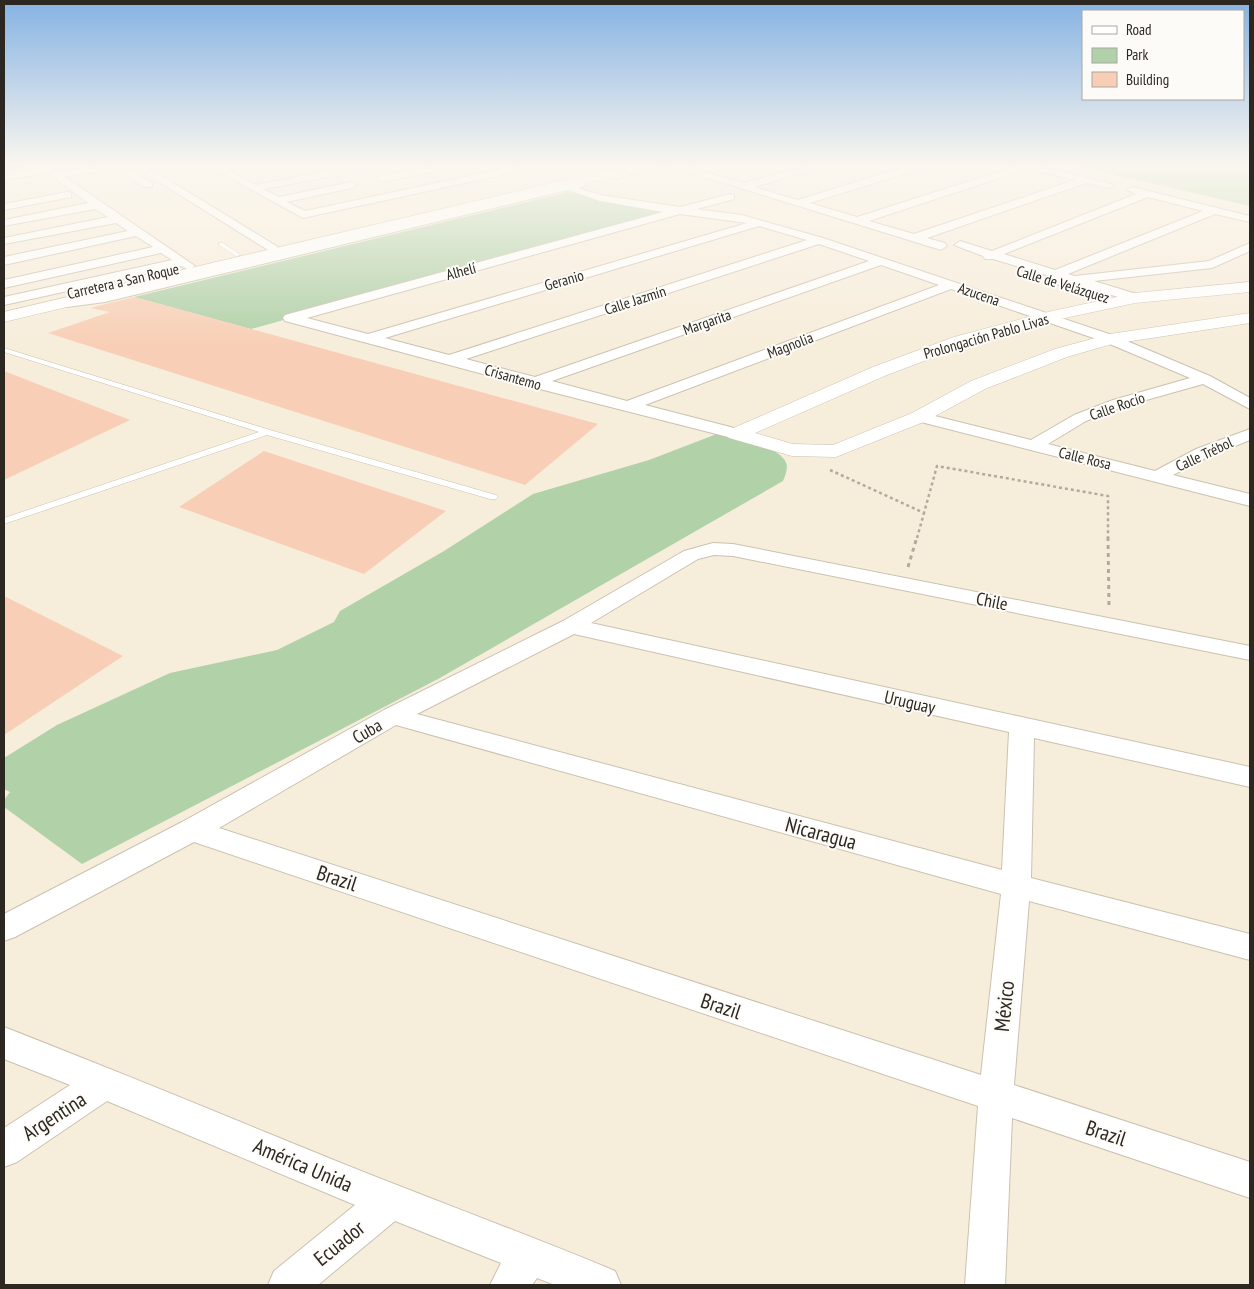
<svg xmlns="http://www.w3.org/2000/svg" width="1254" height="1289" font-family="'PT Sans Narrow',sans-serif">
<style>
.green{fill:#b1d1a9}
.lines{fill:none;stroke-linecap:round;stroke-linejoin:round}
.canal{fill:#92afdb;fill-rule:evenodd}
.building{fill:#f8cfb6}
.service-casing{stroke:#cbc1b0;stroke-width:1}
.minor-casing{stroke:#cbc1b0;stroke-width:2}
.tertiary-casing{stroke:#cbc1b0;stroke-width:1}
.secondary-casing{stroke:#cbc1b0;stroke-width:1}
.path-far2{stroke:#b2aa9c;stroke-width:1;stroke-dasharray:2 2;stroke-linecap:butt}
.path-far1{stroke:#b2aa9c;stroke-width:2.5;stroke-dasharray:3 3;stroke-linecap:butt}
.path{stroke:#b2aa9c;stroke-width:3;stroke-dasharray:4 4;stroke-linecap:butt}
.service{fill:#fff;fill-rule:evenodd}
.minor{fill:#fff;fill-rule:evenodd}
.tertiary{fill:#fff;fill-rule:evenodd}
.secondary{fill:#fff;fill-rule:evenodd}
.labels{text-anchor:middle;dominant-baseline:central;stroke-width:4;stroke-linejoin:round;paint-order:stroke}
.far-street-label{font-size:15px;fill:#2c2821;stroke:#fdfbf8}
.street-label{font-size:18px;fill:#2c2821;stroke:#fdfbf8}
.near-street-label{font-size:21px;fill:#2c2821;stroke:#fdfbf8}
</style>
<rect width="100%" height="100%" fill="#f7eddb"/>
<!-- green -->
<path class="green" d="M1072 165H1250V206Z
M568 192 676 211 251 329 134 297Z
M722 432C738 437 784 447 787 466 787 471 785 476 783 481L438 679 82 864 4 807V800L10 792 4 789V758L57 725 170 673 277 650 334 622 340 611 444 551 533 494 649 460Z"/>
<g class="lines">
<!-- canal -->
<path class="canal" d="M4 165H27L26 167 4 171Z"/>
</g>
<!-- building -->
<path class="building" d="M134 297 251 329 598 424 525 485 48 333 110 312 90 308Z
M4 371 130 420 4 480Z
M264 451 446 511 364 574 179 507Z
M4 596 123 656 4 735Z"/>
<g class="lines">
<!-- service casing -->
<g class="service-casing">
<path id="service" d="M219 243H223L241 255 236 256 219 245Z
M4 348 270 430 496 495 498 497 496 499H490L267 435 4 524V518L259 432 4 352Z"/>
</g>
<!-- minor casing -->
<g class="minor-casing">
<path id="minor" d="M38 165H49L59 172 103 165H121L152 183V187H144L114 169 65 177 195 266 189 270 181 266 4 305V297L172 260 161 253 4 288V280L153 247 136 236 4 265V257L128 231 116 223 4 244V238L108 217 95 209 4 226V220L88 203 48 173 4 180V174L41 168Z
M132 165H144L278 247 276 250H268Z
M207 165H219L256 185 327 171 332 174 327 177 264 189 279 197 352 182 357 185 352 188 287 202 305 211 516 166 521 169 516 172 303 218Z
M360 165H380L354 172 349 169Z
M437 165H457L452 168 381 182 376 179 381 176Z
M647 165H664L615 179 610 176Z
M666 165H681L743 183 813 165H829L754 187 798 200 910 165H920L917 170 810 203 857 217 1020 165H1036L1115 185 1110 188 1086 183 927 238 945 243 947 246 941 250ZM1021 171H1036L1075 180 914 234 869 221Z
M566 181 572 183 585 182V186L578 188 601 195 680 207 730 194 734 195V199L697 209 742 215 823 238 1115 336 1210 376 1250 398V409L1203 384 1125 406 1086 421 1048 444 1155 471 1196 449 1250 429V440L1208 457 1173 475 1250 494V506L913 420 911 417 913 414 919 412 1031 440 1074 415 1113 400 1190 378 1105 342 951 289 645 405 742 430 744 434 742 438 736 439 528 386 285 321 283 318 285 315 663 212 600 201 568 190 105 302 67 307 60 303 67 299 105 294 562 185V182ZM680 214 747 223 368 334 307 318ZM759 226 807 240 449 355 385 338ZM819 244 869 261 535 377 466 359ZM881 265 939 285 627 401 552 381Z
M1132 187 1250 216V222L1215 214 1068 274 1075 276 1209 261 1250 243V251L1212 268 1094 281 1140 295 1142 298 1135 302 1074 284 1049 285 1048 282 1049 279 1056 278 993 259H985L983 256 954 245 960 241 992 251 1136 194 1127 190ZM1148 197 1203 211 1055 270 1004 254Z
M67 192 71 193V197L4 210V204Z
M713 543 733 544 1250 646V660L733 556 714 555 698 559 591 623 1250 767V787L1034 738 1031 878 1250 934V960L1029 901 1014 1085 1250 1162V1198L1012 1118 1005 1285H965L978 1106 194 842 15 937 4 941V914L182 822 384 710 563 621 684 551ZM574 634 1009 732 1002 870 417 714ZM396 725 1001 894 981 1075 219 828Z
M4 1027C117 1071 228 1117 341 1163 433 1200 524 1233 615 1271L621 1285H555L537 1278 532 1285H490L501 1263 395 1221 318 1285H268L274 1271 355 1205 107 1101 17 1162 4 1167V1128L70 1085 4 1059Z"/>
</g>
<!-- tertiary casing -->
<g class="tertiary-casing">
<path id="tertiary" d="M1250 282V292L1135 303 1051 321 966 345 887 375 755 433 793 444 833 445 912 413 971 381 1055 349 1110 334 1250 313V323L1112 344 1067 357 985 389 926 421 836 457 792 456 729 438 726 434 729 430 873 367 954 337 1048 312 1135 293Z"/>
</g>
<!-- secondary casing -->
<g class="secondary-casing">
<path id="secondary" d="M629 165H650L644 169 4 322V312Z"/>
</g>
<!-- path-far2 -->
<path class="path-far2" d="M947 165 957 171"/>
<!-- path-far1 -->
<path class="path-far1" d="M830 470 924 513 937 466 1108 496V538
M917 538 924 513"/>
<!-- path -->
<path class="path" d="M1108 537 1109 607
M908 567 917 537"/>
<!-- service -->
<use href="#service" class="service"/>
<!-- minor -->
<use href="#minor" class="minor"/>
<!-- tertiary -->
<use href="#tertiary" class="tertiary"/>
<!-- secondary -->
<use href="#secondary" class="secondary"/>
</g>
<!-- sky -->
<linearGradient id="sky" x2="0" y2="1"><stop stop-color="#85b2e3"/><stop offset="0.48" stop-color="#fbf7ef"/><stop offset="1" stop-color="#fbf7ef" stop-opacity="0"/></linearGradient>
<rect width="1254" height="345" fill="url(#sky)"/>
<g class="labels">
<!-- far-street labels -->
<g class="far-street-label">
<text transform="translate(461 271) rotate(-15)">Alhelí</text>
<text transform="translate(564 280) rotate(-16)">Geranio</text>
<text transform="translate(123 281) rotate(-13)">Carretera a San Roque</text>
<text transform="translate(1063 284) rotate(17)">Calle de Velázquez</text>
<text transform="translate(979 294) rotate(19)">Azucena</text>
<text transform="translate(635 300) rotate(-18)">Calle Jazmín</text>
<text transform="translate(707 322) rotate(-19)">Margarita</text>
<text transform="translate(986 336) rotate(-16)">Prolongación Pablo Livas</text>
<text transform="translate(790 345) rotate(-21)">Magnolia</text>
<text transform="translate(513 377) rotate(16)">Crisantemo</text>
<text transform="translate(1117 406) rotate(-19)">Calle Rocío</text>
<text transform="translate(1204 454) rotate(-25)">Calle Trébol</text>
<text transform="translate(1085 458) rotate(14)">Calle Rosa</text>
</g>
<!-- street labels -->
<g class="street-label">
<text transform="translate(992 601) rotate(11)">Chile</text>
<text transform="translate(910 702) rotate(13)">Uruguay</text>
<text transform="translate(367 731) rotate(-30)">Cuba</text>
</g>
<!-- near-street labels -->
<g class="near-street-label">
<text transform="translate(821 833) rotate(15)">Nicaragua</text>
<text transform="translate(337 878) rotate(18)">Brazil</text>
<text transform="translate(721 1006) rotate(18)">Brazil</text>
<text transform="translate(1004 1006) rotate(-84)">México</text>
<text transform="translate(54 1116) rotate(-33)">Argentina</text>
<text transform="translate(1106 1133) rotate(18)">Brazil</text>
<text transform="translate(303 1165) rotate(23)">América Unida</text>
<text transform="translate(339 1243) rotate(-39)">Ecuador</text>
</g>
</g>
<!-- border -->
<rect width="1254" height="1289" fill="none" stroke="#2c2821" stroke-width="10"/>
<!-- legend -->
<rect x="1082" y="10" width="162" height="90" fill="#fdfbf8" stroke="#a9a7a2"/>
<rect x="1092" y="26" width="25" height="8" fill="#ffffff" stroke="#a9a7a2"/>
<text x="1126" y="35" font-size="15" fill="#2c2821">Road</text>
<rect x="1092" y="48" width="25" height="15" fill="#b1d1a9" stroke="#a9a7a2"/>
<text x="1126" y="60" font-size="15" fill="#2c2821">Park</text>
<rect x="1092" y="72" width="25" height="15" fill="#f8cfb6" stroke="#a9a7a2"/>
<text x="1126" y="85" font-size="15" fill="#2c2821">Building</text>
</svg>
